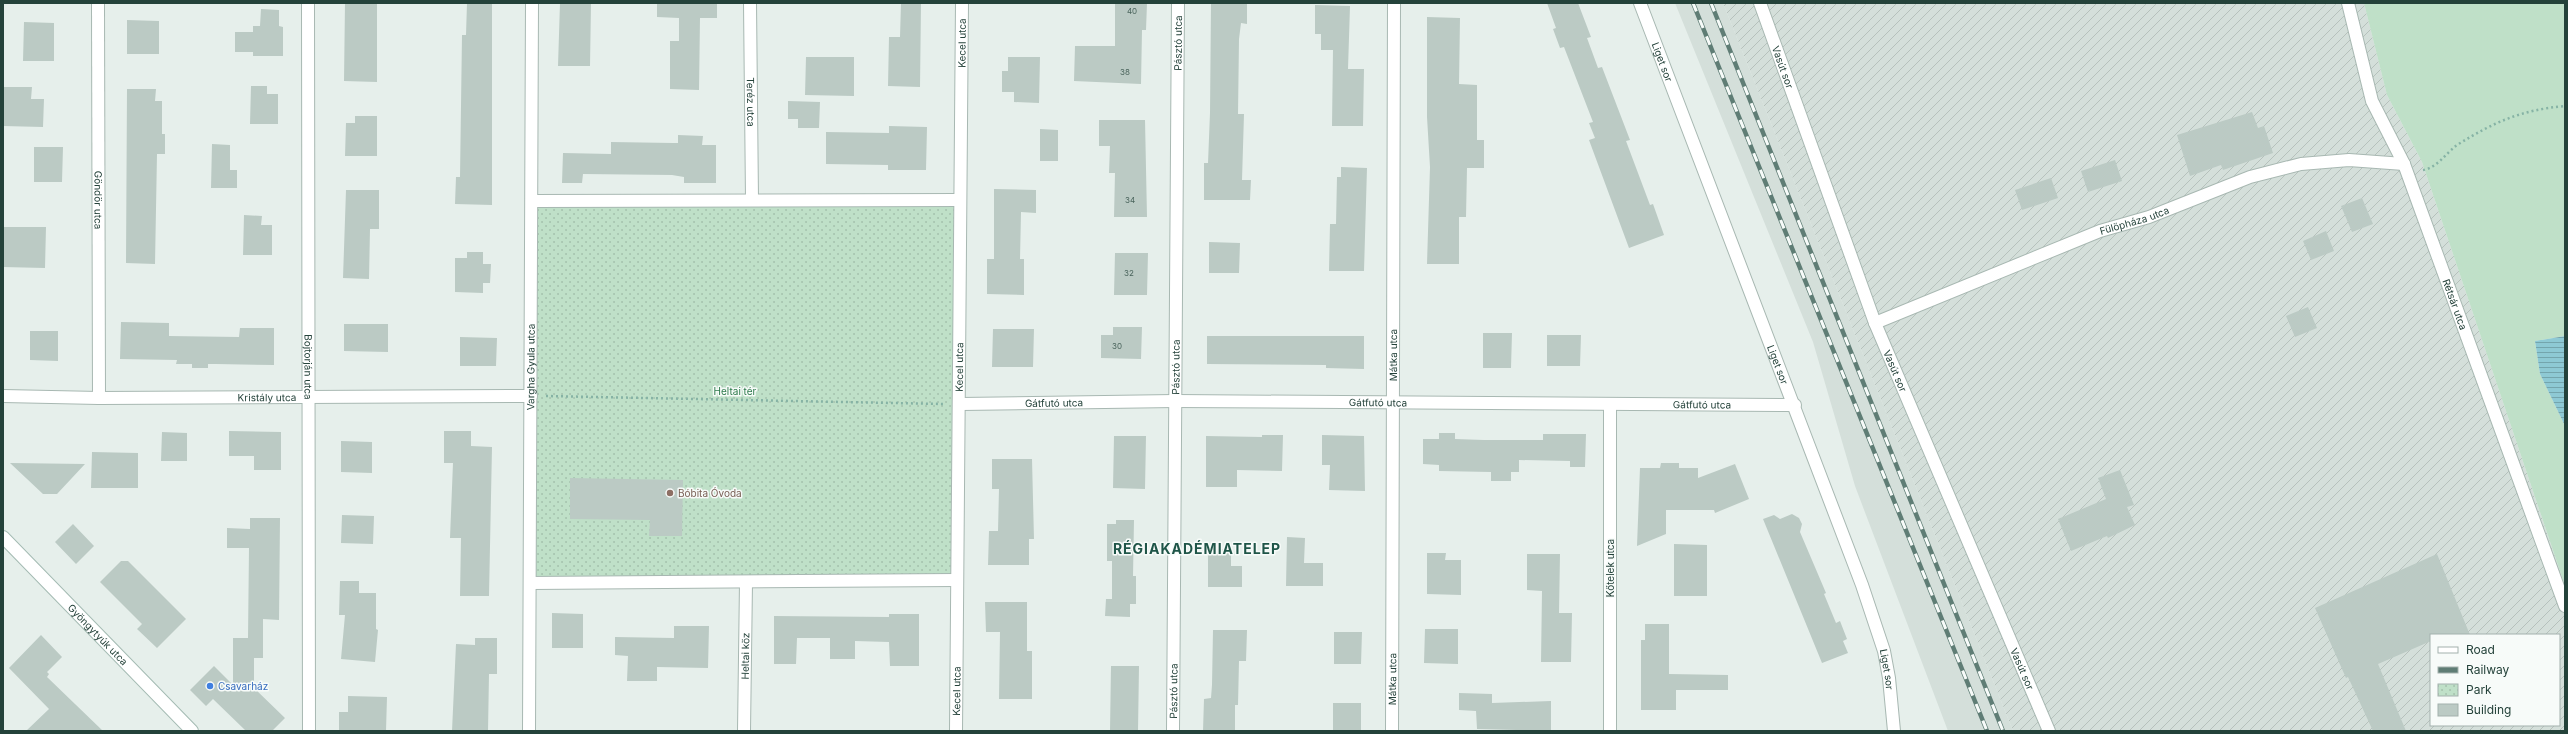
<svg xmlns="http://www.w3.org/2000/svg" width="2568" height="734" font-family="Inter,sans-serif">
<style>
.built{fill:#d4dfda}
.industrial{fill:url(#industrial-furrows);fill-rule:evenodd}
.green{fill:#bfe0c8}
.park{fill:url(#park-dots)}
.water{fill:url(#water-rules)}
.building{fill:#bbcac4}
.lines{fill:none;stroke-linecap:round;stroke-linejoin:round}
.street-casing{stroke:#a8b8b2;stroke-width:14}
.secondary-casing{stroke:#a4bbb3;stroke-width:14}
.path{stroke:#86b3a5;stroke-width:2.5;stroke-dasharray:2 3;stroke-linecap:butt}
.street{stroke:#fff;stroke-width:12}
.secondary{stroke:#fff;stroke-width:12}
.rail-casing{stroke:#5f7d75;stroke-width:4.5}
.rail{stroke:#f7fbf9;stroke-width:3;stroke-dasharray:9;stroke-linecap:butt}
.education-dot{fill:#8d6e63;stroke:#f7fbf9;stroke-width:1.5}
.shop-dot{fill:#3f7fe0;stroke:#f7fbf9;stroke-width:1.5}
.labels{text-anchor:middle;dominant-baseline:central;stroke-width:3;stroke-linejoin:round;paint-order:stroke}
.number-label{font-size:8px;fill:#4a645c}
.street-label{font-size:10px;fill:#24423a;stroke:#f7fbf9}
.park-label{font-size:10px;fill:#2d7a4b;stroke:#f7fbf9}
.education-label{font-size:10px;fill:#785e54;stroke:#f7fbf9;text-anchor:start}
.shop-label{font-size:10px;fill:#366cbe;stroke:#f7fbf9;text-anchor:start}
.district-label{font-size:14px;font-weight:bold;letter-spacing:1px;fill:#1f5548;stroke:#f7fbf9}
</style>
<defs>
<pattern id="industrial-furrows" width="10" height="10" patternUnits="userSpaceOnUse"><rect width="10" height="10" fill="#d4dfda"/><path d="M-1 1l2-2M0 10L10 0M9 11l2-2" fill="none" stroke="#b6c1bc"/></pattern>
<pattern id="park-dots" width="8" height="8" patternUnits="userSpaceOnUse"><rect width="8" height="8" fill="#bfe0c8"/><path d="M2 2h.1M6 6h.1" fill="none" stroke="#a4c1ad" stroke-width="1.8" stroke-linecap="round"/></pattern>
<pattern id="water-rules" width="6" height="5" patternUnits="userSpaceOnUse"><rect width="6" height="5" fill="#8ec9d4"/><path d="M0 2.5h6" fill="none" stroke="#74a5ad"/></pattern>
</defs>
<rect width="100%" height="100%" fill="#e6efeb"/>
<!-- built -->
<path class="built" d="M1675 3H1723L2013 731H1948L1855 486 1813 342Z"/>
<!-- industrial -->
<path class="industrial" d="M1723 3H2364L2387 95 2422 162 2565 586V731H2013ZM2431 635H2559V725H2431Z"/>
<!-- green -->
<path class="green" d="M2364 3H2565V336L2535 341 2540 374 2565 426V586L2422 162 2387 95Z"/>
<!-- park -->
<path class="park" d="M960 200 957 580 531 583 532 201Z"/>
<!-- water -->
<path class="water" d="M2565 336V426L2540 374 2535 341Z"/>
<!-- building -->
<path class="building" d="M345 3H377V82L344 81Z
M467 3H492V205L455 204 456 177H460L462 35H466Z
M560 3H591L590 66H558Z
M657 3H717V18H700L699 90 670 89V41H679V18L657 17Z
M901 3H921L920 87 888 86 889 37H900Z
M1115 3H1147L1146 30H1142L1141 84 1074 81 1075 46H1115Z
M1211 3H1247V24L1241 23 1239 39 1238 114H1244L1242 180H1251L1250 200H1204V163H1208L1210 113Z
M1547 3H1578L1591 37 1587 38 1598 68 1602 67 1630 140 1626 141 1650 205 1653 204 1664 235 1629 248 1589 140 1595 138 1589 123 1593 122 1564 47 1560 48 1553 29 1556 28Z
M1315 5 1350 6 1348 69H1364L1363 126H1332L1333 50H1321V34H1315Z
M261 9 279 10V26L283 27V56H253V52H235V32H253V26H260Z
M1427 17 1460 18 1459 84 1477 85V140H1484V168H1467L1466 217H1459V264H1427L1430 167 1427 117Z
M127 20 159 21V54H127Z
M24 22 54 23V61H23Z
M806 57H854V96L805 95Z
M1008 57H1040L1039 103 1014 102V92H1002V71H1008Z
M251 86H267V94H278V124H250Z
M3 87H32L31 99H44L43 127 3 126Z
M127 89H156L155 101H162V134H165V154H157L155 264 126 263Z
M788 101 820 102 819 128H798V119H788Z
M2252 112 2258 128 2264 126 2273 153 2223 170 2221 165 2190 176 2177 135Z
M355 116H377V156H345L346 123H355Z
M1099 120H1145L1147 217H1114L1115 173H1109L1110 146H1099Z
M889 126 927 127 926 170H888V165L826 164V132L889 133Z
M1040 129 1058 130V161H1040Z
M678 135 703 136 702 145H716V183H684V177L672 175 583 174 582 183H562L563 153 611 154V142L673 143H678Z
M212 144 230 145V170H237V188H211Z
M34 147H63L62 182H34Z
M2115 160 2122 181 2088 192 2081 171Z
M1341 167 1367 168 1364 271H1329L1330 224H1336L1337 177H1341Z
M2051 178 2058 198 2022 210 2015 190Z
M994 189 1036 190V213L1021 212 1020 259H1024V295L987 294V259H994Z
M346 190H379V229H370L369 279 343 278Z
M2362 198 2373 224 2352 232 2341 206Z
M244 215 262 216 261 225H272V255H243Z
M4 227H46L45 268 3 267Z
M2326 231 2334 251 2311 260 2303 241Z
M1209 242 1240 243 1239 273H1209Z
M467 252H483V264H491L490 283H483V293L455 292V258H467Z
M1115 253H1148L1147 295H1114Z
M2308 307 2317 328 2295 337 2286 316Z
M121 322 169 323V336L239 337 240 328H274V365L216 364H208V368H192V364H176L177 360 120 359Z
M344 324H388V352L344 351Z
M1113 327H1142L1141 359 1101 358V335H1113Z
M993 329H1034L1033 367H992Z
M30 331H58V361L30 360Z
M1483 333H1512L1511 368H1483Z
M1547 335H1581L1580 366H1547Z
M1207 336H1364V369L1326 368V365L1207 364Z
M460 337 497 338 496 366H460Z
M229 431 281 432V470H254V456H229Z
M444 431H471V446L492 447 489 596H460L461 538H450L453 463H444Z
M162 432 187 433V461H161Z
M1439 433H1455V439L1484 440H1543V434H1586L1585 467H1570V461L1519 460V472H1511V481H1491V472L1439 471V465L1423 464V439H1439Z
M1262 435H1283L1282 471 1237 470V487H1206V436L1262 437Z
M1322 435 1364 436 1365 491 1329 490 1330 465H1322Z
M1114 436H1146L1145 489 1113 488Z
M341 441 372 442V473L341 472Z
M92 452 138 453V488H91Z
M992 459H1032L1034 539H1029V565H988L989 531H998L999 489H992Z
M10 463 85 464 57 494H43Z
M1661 463H1679V468H1698V478L1735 464 1749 499 1715 513 1714 510H1666V534L1637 546 1640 468H1660Z
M2120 470 2134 505 2127 507 2135 525 2108 538 2107 536 2071 551 2058 519 2106 499 2098 478Z
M570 478 683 480 682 536H649L650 520 570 519Z
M1792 514 1799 518 1802 524 1800 532 1826 593 1824 594 1836 623 1840 621 1847 639 1843 641 1848 653 1822 663 1763 519 1774 515 1780 519Z
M342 515 374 516 373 544 341 543Z
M250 518H280L279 620 263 619V658H254V688L285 718 272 731H246L213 699 206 706 190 690 214 666 233 685V638H248L249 548H227V528L250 529Z
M1116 520H1134L1133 576H1136V604H1130V617L1105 616 1106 599H1112V561H1107V524H1116Z
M73 524 94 546 76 564 55 542Z
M1287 537 1305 538 1304 563H1323V586H1286Z
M1674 544 1707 545V596H1674Z
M1208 549H1231V566H1242V587H1208Z
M1427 553H1446L1445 560H1461V595L1427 594Z
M1527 554H1560L1559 613H1572L1571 662H1541L1542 591 1527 590Z
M2437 554 2470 635H2431V641L2378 664 2406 731H2373L2348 677 2346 678 2315 608Z
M121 561H128L186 619 157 648 137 629 142 624 100 582Z
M340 581H359V593H376V629L378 630 375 662 341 659 345 615H339Z
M985 602H1027V651H1032V699H999L1000 632H986Z
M552 613 583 614V648H552Z
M889 614H919V666H890L889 642 855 641V659H830V638H797L796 664H774V616L889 617Z
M1645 624H1669V674L1728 675V690H1676V710H1641V640H1645Z
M674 626H709L708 668 657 667V681H627L628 656 615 655V637L674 638Z
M1425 629H1458V664L1424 663Z
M1213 630H1247L1246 661H1239L1238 705H1235V731H1203L1204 699 1211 698 1212 685Z
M1334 632H1362L1361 664H1334Z
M41 635 62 657 47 672 49 674 47 677 103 731H26L49 709 9 668Z
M475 638H497V674H489L488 731H452L456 644 475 645Z
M1111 666H1139L1138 731H1110Z
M1459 693 1492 694V703L1551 701V731L1477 729 1476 711 1459 710Z
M348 696 387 697 386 731H339V712H348Z
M1333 703H1361V731H1333Z"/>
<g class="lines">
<!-- street casing -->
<g class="street-casing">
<g id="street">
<path id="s1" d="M98 3 99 398"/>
<path id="s2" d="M308 3 309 731"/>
<path id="s3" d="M750 3 752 200"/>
<path id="s4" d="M1640 3 1862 585 1884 651 1889 678 1894 731"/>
<path id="s5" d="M1760 3 1875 323 2049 731"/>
<path id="s6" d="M2348 3 2372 101 2404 164 2565 606"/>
<path d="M532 201 960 200"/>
<path id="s7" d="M1875 323 2100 231 2149 217 2250 177 2301 164 2349 160 2404 164"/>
<path id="s8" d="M3 396 99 398 531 396"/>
<path id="s9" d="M961 404 1175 401 1795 405"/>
<path d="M531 583 957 580"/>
<path id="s10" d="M529 731 532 3"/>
<path id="s11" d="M744 731 746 582"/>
<path id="s12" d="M956 731 962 3"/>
<path id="s13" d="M1173 731 1178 3"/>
<path id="s14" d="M1392 731 1394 3"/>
<path d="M1610 731V405"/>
</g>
</g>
<!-- secondary casing -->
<g class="secondary-casing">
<g id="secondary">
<path id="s15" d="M3 537 192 731"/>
</g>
</g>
<!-- path -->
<path class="path" d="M2423 170C2437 168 2446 153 2457 145 2494 122 2521 110 2565 106
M546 396 943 404"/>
<!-- street -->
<use href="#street" class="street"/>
<!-- secondary -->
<use href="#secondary" class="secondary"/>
<!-- rail casing -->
<g class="rail-casing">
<path id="rail" d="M1693 3 1987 731
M1711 3 2003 731"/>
</g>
<!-- rail -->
<use href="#rail" class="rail"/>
</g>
<!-- markers -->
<circle class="education-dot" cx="670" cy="493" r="4"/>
<circle class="shop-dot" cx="210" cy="686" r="4"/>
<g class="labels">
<!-- number labels -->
<g class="number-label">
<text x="1132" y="11">40</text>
<text x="1125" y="72">38</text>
<text x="1130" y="200">34</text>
<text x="1129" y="273">32</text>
<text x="1117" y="346">30</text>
</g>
<!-- street labels -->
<g class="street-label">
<text stroke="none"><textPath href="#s12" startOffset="688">Kecel utca</textPath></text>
<text stroke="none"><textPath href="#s13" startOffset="688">Pásztó utca</textPath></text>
<text stroke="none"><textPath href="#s4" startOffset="63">Liget sor</textPath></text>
<text stroke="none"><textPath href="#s5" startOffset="68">Vasút sor</textPath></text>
<text stroke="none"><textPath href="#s3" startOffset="99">Teréz utca</textPath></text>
<text stroke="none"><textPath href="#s1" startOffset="197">Göndör utca</textPath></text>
<text stroke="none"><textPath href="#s7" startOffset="279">Fülöpháza utca</textPath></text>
<text stroke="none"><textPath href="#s6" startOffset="321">Rétsár utca</textPath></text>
<text stroke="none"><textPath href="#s14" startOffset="376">Mátka utca</textPath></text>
<text stroke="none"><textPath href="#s4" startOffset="387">Liget sor</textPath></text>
<text stroke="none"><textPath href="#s2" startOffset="364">Bojtorján utca</textPath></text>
<text stroke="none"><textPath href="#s10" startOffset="364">Vargha Gyula utca</textPath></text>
<text stroke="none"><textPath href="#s12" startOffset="364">Kecel utca</textPath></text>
<text stroke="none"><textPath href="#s13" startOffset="364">Pásztó utca</textPath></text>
<text stroke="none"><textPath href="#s5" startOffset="392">Vasút sor</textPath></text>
<text stroke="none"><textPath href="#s8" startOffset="264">Kristály utca</textPath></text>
<text stroke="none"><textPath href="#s9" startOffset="417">Gátfutó utca</textPath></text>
<text stroke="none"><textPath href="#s9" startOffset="93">Gátfutó utca</textPath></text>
<text stroke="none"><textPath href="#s9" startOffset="741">Gátfutó utca</textPath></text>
<text transform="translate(1610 568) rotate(-90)">Kőtelek utca</text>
<text stroke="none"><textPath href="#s15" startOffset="136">Gyöngytyúk utca</textPath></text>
<text stroke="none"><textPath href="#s11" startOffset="75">Heltai köz</textPath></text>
<text stroke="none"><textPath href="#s4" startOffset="711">Liget sor</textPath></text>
<text stroke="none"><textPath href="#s5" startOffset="716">Vasút sor</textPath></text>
<text stroke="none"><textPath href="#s14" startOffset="52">Mátka utca</textPath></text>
<text stroke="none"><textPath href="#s12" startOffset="40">Kecel utca</textPath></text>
<text stroke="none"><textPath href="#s13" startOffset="40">Pásztó utca</textPath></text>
</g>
<!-- park labels -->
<g class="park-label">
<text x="735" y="391">Heltai tér</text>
</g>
<!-- education labels -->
<g class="education-label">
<text x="678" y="493">Bóbita Óvoda</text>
</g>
<!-- shop labels -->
<g class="shop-label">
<text x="218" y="686">Csavarház</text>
</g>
<!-- district labels -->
<g class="district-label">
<text x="1197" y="548">RÉGIAKADÉMIATELEP</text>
</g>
</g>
<!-- border -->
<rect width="2568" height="734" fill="none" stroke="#24423a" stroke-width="8"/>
<!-- legend -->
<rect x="2430" y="634" width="130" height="92" fill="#f7fbf9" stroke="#a3b1ad"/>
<rect x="2438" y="647" width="20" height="6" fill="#ffffff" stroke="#a3b1ad"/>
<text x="2466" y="654" font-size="12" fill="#24423a">Road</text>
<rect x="2438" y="667" width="20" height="6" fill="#5f7d75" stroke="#a3b1ad"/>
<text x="2466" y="674" font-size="12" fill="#24423a">Railway</text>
<rect x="2438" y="684" width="20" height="12" fill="url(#park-dots)" stroke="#a3b1ad"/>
<text x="2466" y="694" font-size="12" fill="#24423a">Park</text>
<rect x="2438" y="704" width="20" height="12" fill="#bbcac4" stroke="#a3b1ad"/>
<text x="2466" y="714" font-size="12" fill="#24423a">Building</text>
</svg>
